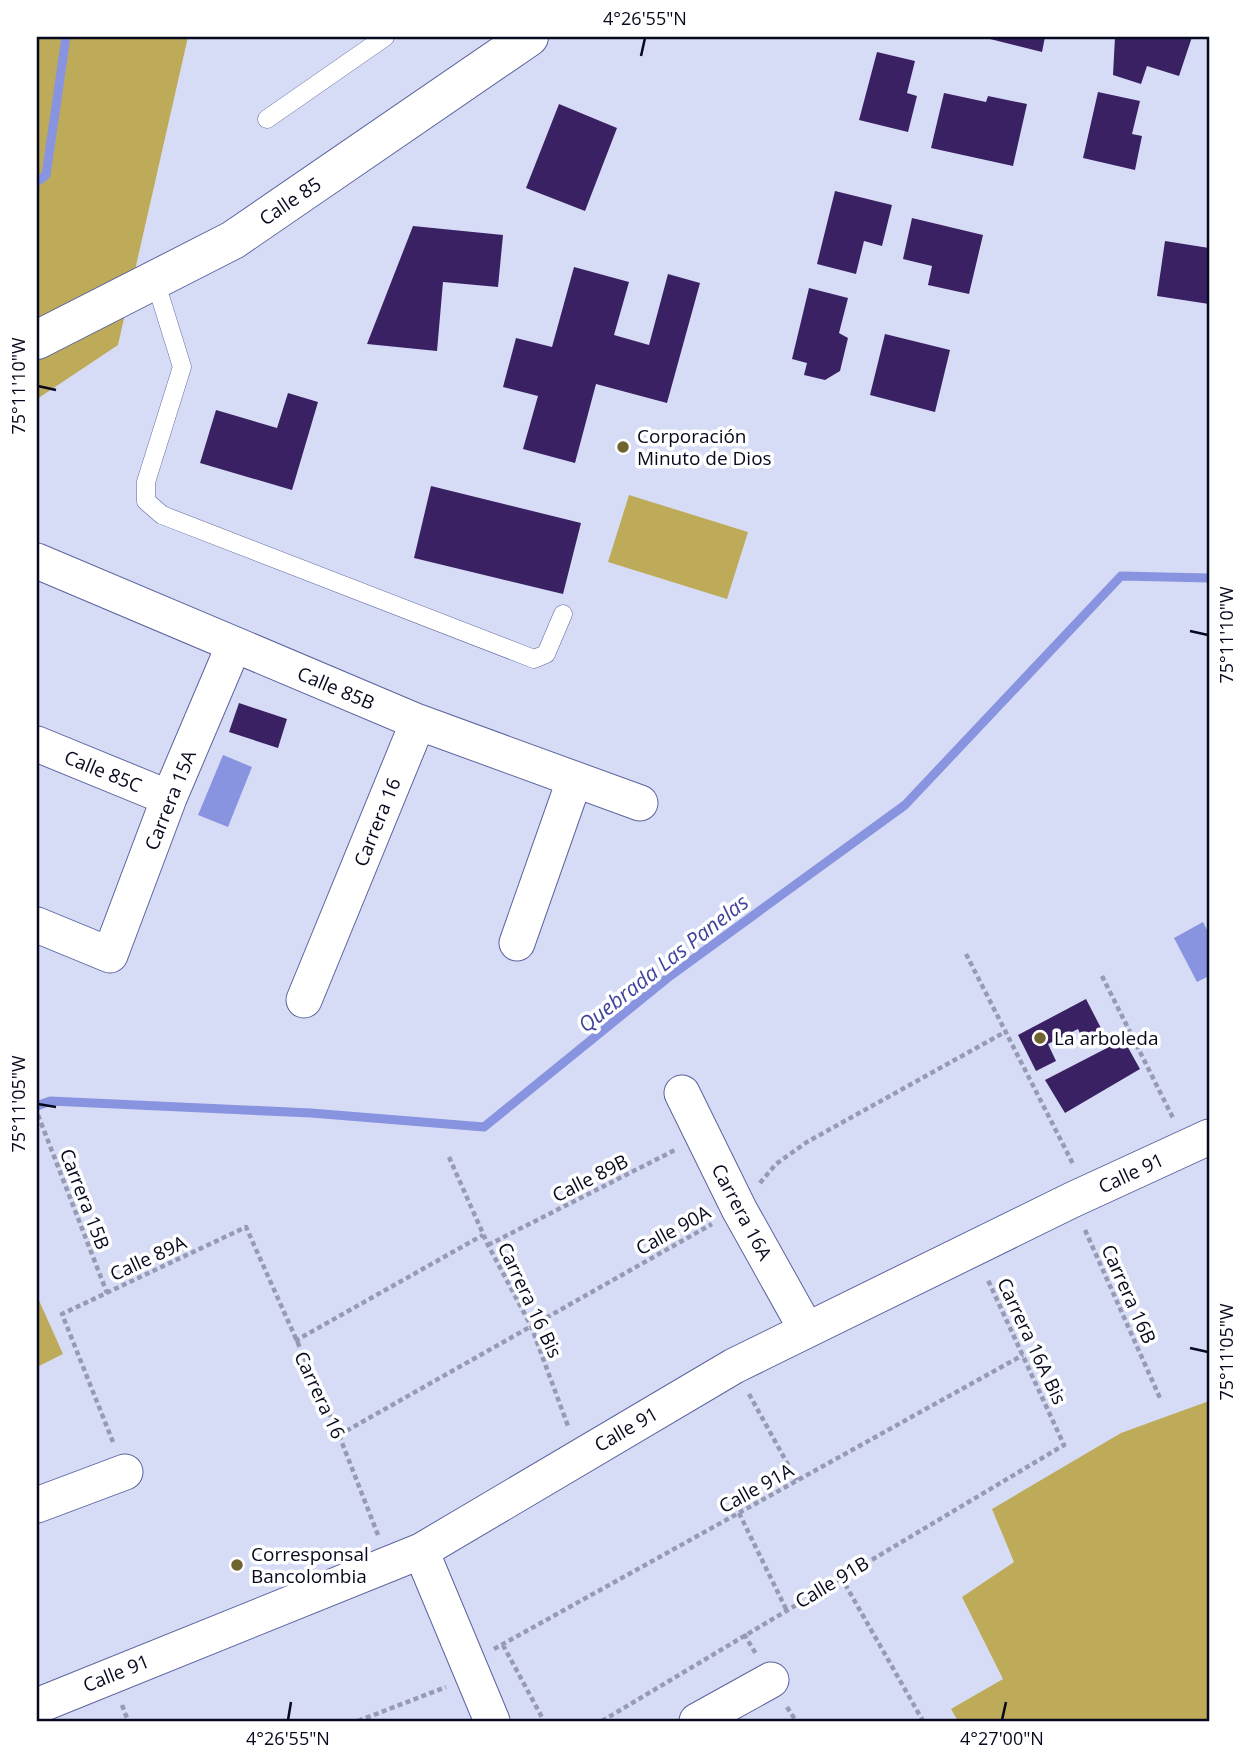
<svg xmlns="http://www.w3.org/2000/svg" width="1246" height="1758" font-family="'Open Sans',sans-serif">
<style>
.green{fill:#beab59}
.water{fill:#8994e0}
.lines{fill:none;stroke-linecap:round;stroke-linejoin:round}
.stream{stroke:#8994e0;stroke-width:9}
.building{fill:#3a2164}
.lane-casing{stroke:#5c649d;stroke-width:19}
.street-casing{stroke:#5c649d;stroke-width:37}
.secondary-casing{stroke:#5c649d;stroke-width:40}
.path{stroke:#969ab2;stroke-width:4.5;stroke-dasharray:5 3.5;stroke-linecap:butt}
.lane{stroke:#fff;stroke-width:18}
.street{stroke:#fff;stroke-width:35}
.secondary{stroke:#fff;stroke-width:38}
.ticks{fill:none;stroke:#07091e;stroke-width:2.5}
.poi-dot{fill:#6f6330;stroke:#fff;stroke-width:2.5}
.labels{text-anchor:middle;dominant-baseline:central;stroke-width:7;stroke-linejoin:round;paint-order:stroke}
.street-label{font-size:19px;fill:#07091e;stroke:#fff}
.poi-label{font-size:19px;fill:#07091e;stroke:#fff;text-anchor:start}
.water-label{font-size:21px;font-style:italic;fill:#3f439c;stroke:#fff}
.neatline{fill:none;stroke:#07091e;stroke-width:2.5}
.ticks-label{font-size:18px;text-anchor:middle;fill:#07091e}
</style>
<rect width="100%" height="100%" fill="#d7dcf6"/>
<!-- green -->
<path class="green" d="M37 37H188L118 345 37 399Z
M629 495 748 532 727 599 608 562Z
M37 1296 63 1354 37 1367Z
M1209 1401V1721H958L951 1709 1003 1679 962 1597 1014 1562 992 1509 1121 1433Z"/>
<!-- water -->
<path class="water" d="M223 755 252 767 228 827 198 815Z
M1203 922 1209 934V976L1197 982 1174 938Z"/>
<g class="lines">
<!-- stream -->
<path class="stream" d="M37 182 46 175 66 37
M37 1106 50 1101 311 1113 484 1127 670 976 905 805 1121 576 1209 578"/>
</g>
<!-- building -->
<path class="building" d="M982 37H1045L1042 52Z
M1115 37H1192L1179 76 1147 66 1141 84 1113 75Z
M877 52 915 61 907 93 917 96 908 132 859 120Z
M1098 92 1140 101 1132 134 1142 136 1135 170 1083 158Z
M944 93 986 102 988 96 1027 104 1013 166 931 148Z
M559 104 617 128 585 211 526 188Z
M835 191 892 205 882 246 864 241 856 274 817 264Z
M912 218 983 235 969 294 928 285 932 266 903 259Z
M413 226 503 235 498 287 443 282 437 351 367 344Z
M1165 241 1209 248V304L1157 296Z
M574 267 629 282 614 335 649 345 668 274 700 283 667 403 596 384 575 463 523 449 538 396 503 387 516 338 552 347Z
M809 288 848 298 839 333 848 338 840 371 825 380 804 375 807 363 792 359Z
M885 334 950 350 935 412 870 395Z
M288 393 318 402 292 490 200 463 216 410 277 428Z
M431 486 581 523 563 594 414 558Z
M239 703 287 719 278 748 229 732Z
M1086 999 1103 1032 1084 1042 1078 1029 1048 1044 1056 1061 1036 1071 1018 1035Z
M1121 1035 1140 1069 1065 1113 1045 1080 1107 1048 1104 1044Z"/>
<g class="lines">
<!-- lane casing -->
<g class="lane-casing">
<path id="lane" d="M267 119 385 37
M155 280 182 367 146 482V501L162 515 534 659 546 654 563 614"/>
</g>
<!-- street casing -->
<g class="street-casing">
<path id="street" d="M37 561 418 722 640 803
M37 744 169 798
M37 925 110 955 169 798 234 645
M517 943 574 781
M304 1000 418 722
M682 1093 739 1209 806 1329
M37 1505 125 1472
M421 1551 492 1721
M37 1706 421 1551 734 1366 1072 1200 1209 1137
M697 1721 771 1680"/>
</g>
<!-- secondary casing -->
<g class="secondary-casing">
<path id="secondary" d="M37 340 233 240 529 37"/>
</g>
<!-- path -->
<path class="path" d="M966 954 1073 1164
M1102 976 1173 1118
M38 1115 107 1293
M449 1157 488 1245 531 1326 568 1426
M760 1183 776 1164 807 1142 1005 1032
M1085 1230 1160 1398
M488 1245 675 1150
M295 1341 483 1235
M749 1394 797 1481
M339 1435 712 1224
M113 1442 62 1314 246 1227 339 1435 378 1535
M739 1513 786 1609
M841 1577 923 1721
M744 1634 756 1654
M503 1645 544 1721
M494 1649 1023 1355
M122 1705 128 1721
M787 1707 796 1721
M358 1721 446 1687
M602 1721 1064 1445 987 1278"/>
<!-- lane -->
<use href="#lane" class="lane"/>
<!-- street -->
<use href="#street" class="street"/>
<!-- secondary -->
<use href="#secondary" class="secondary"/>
</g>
<!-- ticks -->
<path class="ticks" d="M641 56 645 38M38 386 56 390M1190 631 1208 635M38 1104 56 1107M1190 1348 1208 1352M288 1720 291 1702M1002 1720 1006 1702"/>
<!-- markers -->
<g class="poi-dot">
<circle cx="623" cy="447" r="7"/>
<circle cx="1040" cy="1038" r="7"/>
<circle cx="237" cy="1565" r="7"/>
</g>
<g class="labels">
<!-- street labels -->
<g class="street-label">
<text transform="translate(290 201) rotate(-34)">Calle 85</text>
<text transform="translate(336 688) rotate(23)">Calle 85B</text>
<text transform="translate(103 771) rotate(22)">Calle 85C</text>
<text transform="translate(170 800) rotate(-68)">Carrera 15A</text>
<text transform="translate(377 822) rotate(-68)">Carrera 16</text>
<text transform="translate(1131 1173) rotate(-25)">Calle 91</text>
<text transform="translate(590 1178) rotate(-27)">Calle 89B</text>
<text transform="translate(85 1199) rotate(69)">Carrera 15B</text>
<text transform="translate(742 1212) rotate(62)">Carrera 16A</text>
<text transform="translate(673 1230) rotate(-29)">Calle 90A</text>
<text transform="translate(148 1258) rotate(-25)">Calle 89A</text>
<text transform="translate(1129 1294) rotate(66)">Carrera 16B</text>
<text transform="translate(530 1300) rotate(65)">Carrera 16 Bis</text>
<text transform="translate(1032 1341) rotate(65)">Carrera 16A Bis</text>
<text transform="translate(320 1395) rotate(65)">Carrera 16</text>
<text transform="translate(626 1429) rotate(-30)">Calle 91</text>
<text transform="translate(756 1488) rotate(-29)">Calle 91A</text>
<text transform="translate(832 1582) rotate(-31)">Calle 91B</text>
<text transform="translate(116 1673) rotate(-22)">Calle 91</text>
</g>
<!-- poi labels -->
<g class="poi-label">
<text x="637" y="436">Corporación<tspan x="637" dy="22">Minuto de Dios</tspan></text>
<text x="1054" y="1038">La arboleda</text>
<text x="251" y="1554">Corresponsal<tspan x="251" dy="22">Bancolombia</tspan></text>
</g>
<!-- water labels -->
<g class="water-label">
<text transform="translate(663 963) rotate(-38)">Quebrada Las Panelas</text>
</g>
</g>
<!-- border -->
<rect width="1246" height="1758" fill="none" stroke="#ffffff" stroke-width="77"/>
<rect x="38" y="38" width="1170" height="1682" class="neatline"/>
<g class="ticks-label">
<text x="645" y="25">4°26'55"N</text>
<text transform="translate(19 386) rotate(-90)" y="6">75°11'10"W</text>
<text transform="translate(1227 635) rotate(-90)" y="6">75°11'10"W</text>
<text transform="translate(19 1104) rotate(-90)" y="6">75°11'05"W</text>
<text transform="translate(1227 1352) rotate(-90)" y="6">75°11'05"W</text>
<text x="288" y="1745">4°26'55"N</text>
<text x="1002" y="1745">4°27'00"N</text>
</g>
</svg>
